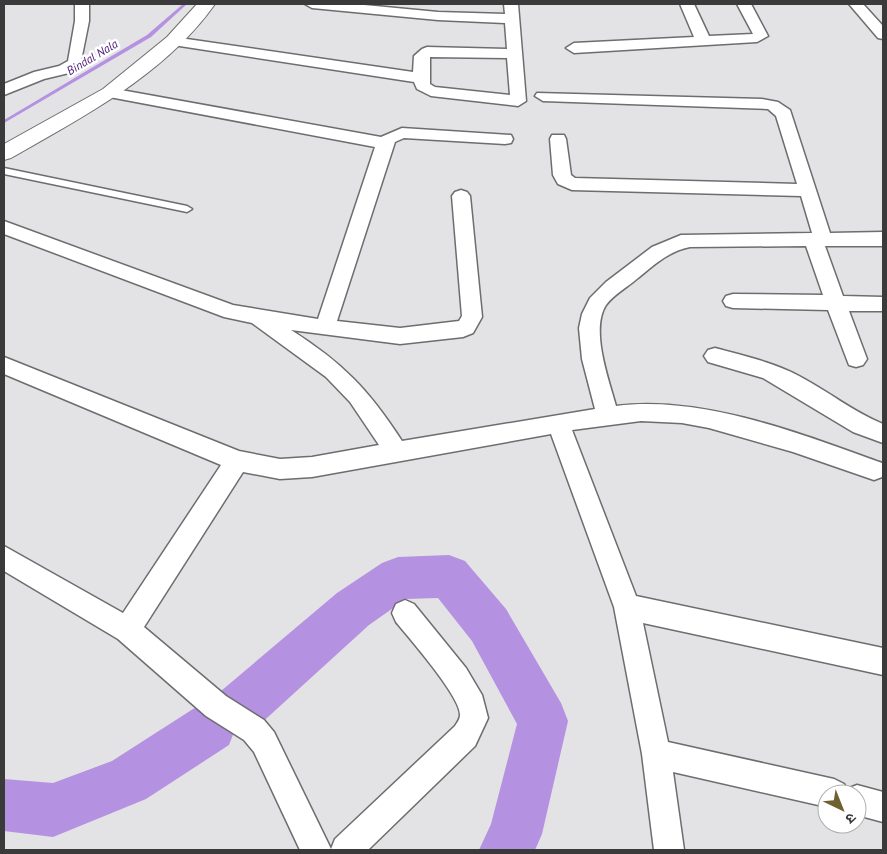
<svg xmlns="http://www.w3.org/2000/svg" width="887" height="854" font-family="'PT Sans','Noto Sans Devanagari',sans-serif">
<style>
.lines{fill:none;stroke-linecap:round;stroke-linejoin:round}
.stream{fill:#b591e1;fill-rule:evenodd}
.river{fill:#b591e1;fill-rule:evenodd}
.lane-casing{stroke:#6d6c6f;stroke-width:3}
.street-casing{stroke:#6d6c6f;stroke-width:3}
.secondary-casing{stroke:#6d6c6f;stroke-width:2}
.lane{fill:#fff;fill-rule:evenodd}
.street{fill:#fff;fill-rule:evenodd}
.secondary{fill:#fff;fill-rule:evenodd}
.labels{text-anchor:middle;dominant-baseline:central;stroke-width:5;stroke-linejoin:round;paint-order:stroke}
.far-water-label{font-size:12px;font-style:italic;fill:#4c1976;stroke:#fff}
</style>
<rect width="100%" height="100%" fill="#e3e2e5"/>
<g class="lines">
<!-- stream -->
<path class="stream" d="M183 4H187L151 37 4 123V120L147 35Z"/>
<!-- river -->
<path class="river" d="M449 555 465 561 506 609 561 703 568 721 542 834 535 850H479L491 824 517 724 472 641 438 598 406 599 369 625 257 727 239 734 234 732 229 745 146 799 53 837 4 831V779L53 783 112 761 193 709 211 702 216 704 221 691 337 593 382 563 398 557Z"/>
<!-- lane casing -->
<g class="lane-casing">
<path id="lane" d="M4 168 187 206 192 209 187 212 4 174Z"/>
</g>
<!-- street casing -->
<g class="street-casing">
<path id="street" d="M75 4H89V21L80 66 69 73 44 79 4 95V84L34 72 59 66 68 61 75 21Z
M305 4H354L438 12 505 14 504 4H518L526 101 518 106 431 96 417 89 414 82 173 45 166 41 173 37 413 72 414 56 422 49 427 47 507 49 505 23 438 20 312 8ZM430 57 507 58 510 95 435 87 430 84Z
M680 4H694L709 36 753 34 737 4H751L768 36 757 42 574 53 566 48 574 43 694 37Z
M849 4H863L883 26V39L878 38Z
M110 88 381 137 402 128 511 135 513 139 511 143 505 144 404 138 395 142 337 321 400 328 459 321 462 316 452 196 455 192 461 190 467 192 470 196 482 317 473 333 463 337 400 344 291 330C343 363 369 390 402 441L595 409 582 359 579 328 582 314 590 298 606 282 652 247 681 235 812 233 801 196 572 190 558 184 553 175 550 139 552 135H564L566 139 571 175 575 178 797 184 776 116 768 109 543 101 535 96 537 93 762 99 778 102 790 110 830 233 883 232V246H825L843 296 883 297V311H849L867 359 863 365 856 367 849 365 828 310 733 308 726 306 723 301 726 296 733 294 823 295 806 246 690 247C669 251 654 265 638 278 628 287 614 294 606 305 590 330 609 380 616 406 702 395 802 434 882 463V477L874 480 793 452 709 428 682 423 641 421 572 430 636 596 883 648V675L643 623 668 742 834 779 844 784 847 789 857 785 883 792V822L857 815V794H827V807L673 772 684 850H654L642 754 614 607 551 434 312 477 280 479 243 472 144 627 226 696 264 720 274 732 331 849 335 839 455 726C457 723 460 719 460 715 461 697 409 638 396 622L392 613 396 604 405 600 414 604 466 668 482 695 488 718 475 746 368 850H300L254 752 244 740 206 716 118 639 4 571V546L123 613 221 465 4 374V357L239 451 280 459 312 457 379 445 350 402 326 377 252 323 224 317 4 234V221L233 305 318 319 375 147 104 96 102 93Z
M715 348C744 356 773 362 799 376 828 391 853 412 883 424V443L853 432 763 378 708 362 704 356 708 350Z"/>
</g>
<!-- secondary casing -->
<g class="secondary-casing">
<path id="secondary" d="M197 4H215C165 75 84 116 11 158L4 160V144L103 89 167 37Z"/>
</g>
<!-- lane -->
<use href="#lane" class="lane"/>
<!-- street -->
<use href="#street" class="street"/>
<!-- secondary -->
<use href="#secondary" class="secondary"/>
</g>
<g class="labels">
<!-- far-water labels -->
<g class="far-water-label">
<text transform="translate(92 57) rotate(-31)">Bindal Nala</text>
</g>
</g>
<!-- border -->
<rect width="887" height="854" fill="none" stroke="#3b3a3b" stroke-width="10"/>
<!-- north arrow -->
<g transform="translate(842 809) rotate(137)"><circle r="24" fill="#ffffff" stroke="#b1b0b1"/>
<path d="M0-4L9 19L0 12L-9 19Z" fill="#6f612f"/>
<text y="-8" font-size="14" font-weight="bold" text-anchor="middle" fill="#3b3a3b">उ</text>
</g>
</svg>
